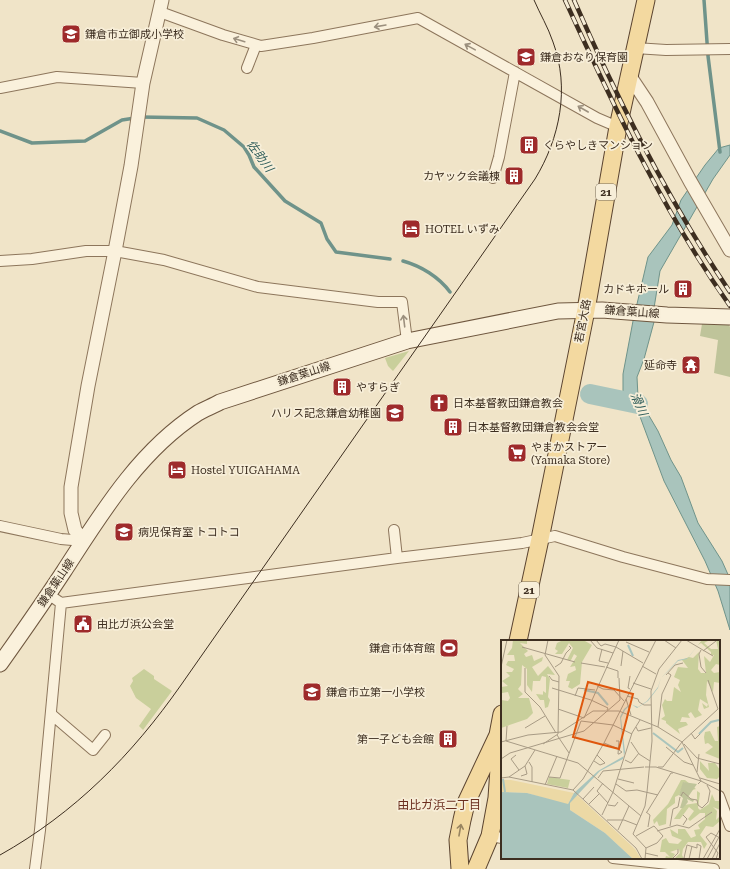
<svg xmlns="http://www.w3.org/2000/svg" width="730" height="869" font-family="'Roboto Serif','Noto Sans JP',serif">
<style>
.green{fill:#c9cf9b}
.cemetery{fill:#bfc49a}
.water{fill:#a9c4bc;stroke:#6f938a}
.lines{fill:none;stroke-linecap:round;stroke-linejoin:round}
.stream{stroke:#6f938a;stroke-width:3.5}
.river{stroke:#a9c4bc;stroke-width:20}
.minor-casing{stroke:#8d765c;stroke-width:12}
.tertiary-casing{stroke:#8d765c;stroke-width:15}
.secondary-casing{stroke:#6f573f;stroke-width:17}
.primary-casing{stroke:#5b4430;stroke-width:19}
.minor{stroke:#faf1dc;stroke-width:10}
.tertiary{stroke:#faf1dc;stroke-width:13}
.secondary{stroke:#faf1dc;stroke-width:15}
.primary{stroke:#f3d9a0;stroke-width:17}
.tram{stroke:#3d2e20;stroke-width:1}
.rail-casing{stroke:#3d2e20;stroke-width:4.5}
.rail{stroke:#f7eed8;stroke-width:3;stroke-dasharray:9;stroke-linecap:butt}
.oneway{stroke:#9c907e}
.oneway2{stroke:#988460}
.labels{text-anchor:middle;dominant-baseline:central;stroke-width:3.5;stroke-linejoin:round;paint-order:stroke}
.shield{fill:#f7eed8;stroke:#756857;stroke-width:1}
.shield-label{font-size:10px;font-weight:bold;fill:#3d2e20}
.poi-label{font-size:11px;fill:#3d2e20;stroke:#f7eed8;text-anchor:start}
.street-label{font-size:11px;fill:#3d2e20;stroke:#f7eed8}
.water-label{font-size:12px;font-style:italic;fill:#2f5d5a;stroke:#f7eed8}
.neighbourhood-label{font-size:12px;fill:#6b2e1e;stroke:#f7eed8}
.inset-river{fill:none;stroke:#a9c4bc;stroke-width:2}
.inset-road{fill:none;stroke:#a89b85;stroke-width:1}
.view{fill:#df570d;fill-opacity:0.15;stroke:#df570d;stroke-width:2}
.inset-edge{fill:none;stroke:#3d2e20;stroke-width:2}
</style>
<rect width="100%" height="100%" fill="#f0e4c8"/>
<!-- green -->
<path class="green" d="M409 351 393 371 388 366 385 358Z
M144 669 154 676V679L172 691 143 730 139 726 151 709 136 698 130 686 133 681 132 678Z"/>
<!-- cemetery -->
<path class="cemetery" d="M702 324 729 325 730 327V377L714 373 718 340 700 336Z"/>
<!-- water -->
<path class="water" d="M730 145V155L713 179 660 271 654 308V322L644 359 637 377 638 397 658 431 671 460 681 477 698 523 722 561 730 579V630L718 591 705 561 664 481 639 414 623 392V374L633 321 648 257 672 225 681 200 705 165 719 148Z"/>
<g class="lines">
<!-- stream -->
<path class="stream" d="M704 0 708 56 720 152
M141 117 197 118 224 130 244 147 249 155 254 167 285 201 321 223 327 239 336 252 390 259
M0 131 32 143 85 141 122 120 135 118
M403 261C421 266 439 277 450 292"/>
<!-- river -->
<path class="river" d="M590 394 638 404"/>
<!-- minor casing -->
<g class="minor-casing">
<path id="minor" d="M160 12 223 35 261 46 313 38 418 18 597 118 618 127
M635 48 666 50 730 49
M247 68 256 45
M0 88 57 77 143 83
M493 178 499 157 515 72
M0 261 32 259 86 251H115L164 260 258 287 378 302H402L407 341
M0 526 61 539 84 541
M394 530 397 558
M48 594 61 603 397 558 522 543 555 536 623 557 707 579 730 580
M51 714 93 750 105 735
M719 796 730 826
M490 836 502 838
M613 858 714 869
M35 869 40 830 61 603"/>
</g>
<!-- tertiary casing -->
<g class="tertiary-casing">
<path id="tertiary" d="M629 75 647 102 690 181 730 250
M84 541 75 530 71 513V487L88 386 115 251 131 166 143 83 162 0"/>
</g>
<!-- secondary casing -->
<g class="secondary-casing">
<path id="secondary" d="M0 664C22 633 43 603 64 571 101 514 139 451 198 413 205 409 213 406 220 402L407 341 558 311 602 310 667 315 730 317"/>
</g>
<!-- primary casing -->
<g class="primary-casing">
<path id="primary" d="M518 641 540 539 586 310 618 127 646 0
M460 869 458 840 462 820 466 803 498 735 502 714
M476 869 490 836 497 798 500 754 498 735"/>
</g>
<!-- minor -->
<use href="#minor" class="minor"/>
<!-- tertiary -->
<use href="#tertiary" class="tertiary"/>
<!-- secondary -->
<use href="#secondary" class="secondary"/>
<!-- primary -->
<use href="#primary" class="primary"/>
<!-- tram -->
<path class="tram" d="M0 855C75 813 132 755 181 685L535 179C560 138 570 88 553 42 548 27 540 14 534 0"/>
<!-- rail casing -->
<g class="rail-casing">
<path id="rail" d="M565 0C613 105 663 211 730 306
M574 0C618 101 668 200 730 292"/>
</g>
<!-- rail -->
<use href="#rail" class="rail"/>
</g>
<!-- one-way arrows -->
<defs><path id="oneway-shaft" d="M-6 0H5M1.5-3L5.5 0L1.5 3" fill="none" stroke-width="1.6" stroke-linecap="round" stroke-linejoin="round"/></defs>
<g class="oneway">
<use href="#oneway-shaft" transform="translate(380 26) rotate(170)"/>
<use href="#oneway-shaft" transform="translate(239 40) rotate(-163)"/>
<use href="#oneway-shaft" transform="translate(470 47) rotate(-151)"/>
<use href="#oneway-shaft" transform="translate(583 109) rotate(-150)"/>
<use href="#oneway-shaft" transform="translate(404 321) rotate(-97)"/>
</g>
<use class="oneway2" href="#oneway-shaft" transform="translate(460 830) rotate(-80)"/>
<!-- icons -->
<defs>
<g id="school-square" transform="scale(1)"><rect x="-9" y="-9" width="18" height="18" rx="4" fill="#9e2a2b" stroke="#f7eed8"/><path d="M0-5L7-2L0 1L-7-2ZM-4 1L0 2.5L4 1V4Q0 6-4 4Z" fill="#fff"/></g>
<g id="building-square" transform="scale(1)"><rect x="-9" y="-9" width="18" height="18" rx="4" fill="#9e2a2b" stroke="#f7eed8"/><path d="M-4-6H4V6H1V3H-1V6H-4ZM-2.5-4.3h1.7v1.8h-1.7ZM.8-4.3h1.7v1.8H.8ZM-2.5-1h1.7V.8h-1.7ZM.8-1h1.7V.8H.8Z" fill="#fff"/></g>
<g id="hotel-square" transform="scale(1)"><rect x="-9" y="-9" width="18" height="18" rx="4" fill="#9e2a2b" stroke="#f7eed8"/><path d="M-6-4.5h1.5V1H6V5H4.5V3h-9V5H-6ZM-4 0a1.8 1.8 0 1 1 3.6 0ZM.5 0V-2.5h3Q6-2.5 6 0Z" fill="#fff"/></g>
<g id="temple-square" transform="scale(1)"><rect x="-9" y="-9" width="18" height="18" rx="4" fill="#9e2a2b" stroke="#f7eed8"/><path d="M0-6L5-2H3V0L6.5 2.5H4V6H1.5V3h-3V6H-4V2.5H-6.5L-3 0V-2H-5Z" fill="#fff"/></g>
<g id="church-square" transform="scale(1)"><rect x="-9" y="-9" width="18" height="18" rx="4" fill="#9e2a2b" stroke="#f7eed8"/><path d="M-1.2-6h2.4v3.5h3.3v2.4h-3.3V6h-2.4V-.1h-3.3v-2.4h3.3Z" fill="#fff"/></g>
<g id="supermarket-square" transform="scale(1)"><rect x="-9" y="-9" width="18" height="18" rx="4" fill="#9e2a2b" stroke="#f7eed8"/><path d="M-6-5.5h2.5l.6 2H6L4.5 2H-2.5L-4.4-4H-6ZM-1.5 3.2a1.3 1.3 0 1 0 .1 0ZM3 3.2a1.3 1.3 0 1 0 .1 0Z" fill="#fff"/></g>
<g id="civic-square" transform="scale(1)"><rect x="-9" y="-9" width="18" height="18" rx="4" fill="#9e2a2b" stroke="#f7eed8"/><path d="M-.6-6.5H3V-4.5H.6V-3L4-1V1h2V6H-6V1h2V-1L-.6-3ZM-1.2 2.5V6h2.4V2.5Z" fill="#fff"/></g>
<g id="stadium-square" transform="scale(1)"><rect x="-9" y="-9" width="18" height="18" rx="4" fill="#9e2a2b" stroke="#f7eed8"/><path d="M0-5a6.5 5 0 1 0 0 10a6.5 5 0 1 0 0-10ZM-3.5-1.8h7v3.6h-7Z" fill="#fff"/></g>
</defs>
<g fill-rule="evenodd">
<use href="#school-square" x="71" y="34"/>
<use href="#school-square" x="526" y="57"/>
<use href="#building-square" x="529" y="145"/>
<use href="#building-square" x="514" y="176"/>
<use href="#hotel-square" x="411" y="229"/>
<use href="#building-square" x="683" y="289"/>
<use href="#temple-square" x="691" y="365"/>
<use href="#building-square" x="342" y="387"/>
<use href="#church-square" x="439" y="403"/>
<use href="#school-square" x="395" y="413"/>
<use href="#building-square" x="453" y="427"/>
<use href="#supermarket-square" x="517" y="453"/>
<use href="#hotel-square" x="177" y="470"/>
<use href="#school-square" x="124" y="532"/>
<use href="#civic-square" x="83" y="624"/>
<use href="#stadium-square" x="449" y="648"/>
<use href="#school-square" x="312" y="692"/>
<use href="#building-square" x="448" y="739"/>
</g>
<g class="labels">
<!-- shield labels -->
<g class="shield">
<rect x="596" y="184" width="20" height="16" rx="3"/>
<rect x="519" y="582" width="20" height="16" rx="3"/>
</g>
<g class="shield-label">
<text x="606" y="192">21</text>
<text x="529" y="590">21</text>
</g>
<!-- poi labels -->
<g class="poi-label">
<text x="85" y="34">鎌倉市立御成小学校</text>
<text x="540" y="57">鎌倉おなり保育園</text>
<text x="543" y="145">くらやしきマンション</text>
<text x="500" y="176" text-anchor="end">カヤック会議棟</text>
<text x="425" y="229">HOTEL いずみ</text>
<text x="669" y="289" text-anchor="end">カドキホール</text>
<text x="677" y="365" text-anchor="end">延命寺</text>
<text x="356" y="387">やすらぎ</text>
<text x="453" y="403">日本基督教団鎌倉教会</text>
<text x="381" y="413" text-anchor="end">ハリス記念鎌倉幼稚園</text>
<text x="467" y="427">日本基督教団鎌倉教会会堂</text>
<text x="531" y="447">やまかストアー<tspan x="531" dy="13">(Yamaka Store)</tspan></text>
<text x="191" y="470">Hostel YUIGAHAMA</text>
<text x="138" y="532">病児保育室 トコトコ</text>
<text x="97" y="624">由比ガ浜公会堂</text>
<text x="435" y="648" text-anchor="end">鎌倉市体育館</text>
<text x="326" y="692">鎌倉市立第一小学校</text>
<text x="434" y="739" text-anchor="end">第一子ども会館</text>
</g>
<!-- street labels -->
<g class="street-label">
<text transform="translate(632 312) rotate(4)">鎌倉葉山線</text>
<text transform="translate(583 321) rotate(-79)">若宮大路</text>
<text transform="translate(304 374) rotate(-18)">鎌倉葉山線</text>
<text transform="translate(56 583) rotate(-56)">鎌倉葉山線</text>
</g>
<!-- water labels -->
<g class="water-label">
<text transform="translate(260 156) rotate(54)">佐助川</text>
<text transform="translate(639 404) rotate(66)">滑川</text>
</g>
<!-- neighbourhood labels -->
<g class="neighbourhood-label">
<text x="439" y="805">由比ガ浜二丁目</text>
</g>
</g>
<!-- overview -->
<g transform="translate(501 640)">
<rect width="219" height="219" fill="#f0e4c8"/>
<path d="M12 0H26V4L19 3 27 11 23 14 25 17 31 15 33 21 42 17 41 21 31 27 37 36 47 26 54 35 46 34 49 39 47 57 49 60 47 67 44 68 43 60H39L35 54 45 55H42V51L45 53V37L41 36 39 41H32L31 52 26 45V29L21 25 20 45 17 49 22 54 17 58H28L32 73 26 79 0 88V60L7 61 9 58 7 52 1 53 0 47 7 46 1 41 9 36 5 32H11L13 29 5 25 7 21H14L13 15H6L11 8ZM62 0 84 1 91 5 81 22 79 44 71 49 67 47 69 41H65L67 34 75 30 74 26 69 27 76 16 73 14 70 20H66L72 8 68 3 61 14H54L57 11 54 9 56 3ZM201 0H209L203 3 210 9H217L215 0H219V25L215 24 210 30 213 33 219 32V43L213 42 212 52 206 41 205 55 208 67 203 69 201 63 206 67 207 64 199 59 197 70 201 75 194 78 190 72 187 74 189 78 181 77 179 82H185L187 85 177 89 179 94 165 83V81L160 79 164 76 161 65 164 59 166 61H171L173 47 180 52 177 45 179 40 173 37 177 27 187 28 181 20 188 17 192 18 198 12 197 29 200 33H205L203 16 209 22 213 15H210V12L200 3 197 5ZM219 86V119L204 113 212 107 207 103 204 104 203 97 204 92 209 91 214 101H217L216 87ZM199 121 208 131 207 123H214L219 130V136L216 139 206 138 199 129ZM48 137 69 140 67 148 46 144ZM180 140H184L195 149 191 150 183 142 178 155 174 157V163L166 169 165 184 158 186 156 181 153 184 152 180 167 164ZM196 151 199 153 197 168 199 170 208 164 211 154 214 161H219V174V170L212 167 216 171 215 180 219 176V181L212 187 205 186 199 195 206 204 203 209 200 202H187L182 209 181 215 183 219H173L179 213 178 209 169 212 174 214 171 219H164L165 216 169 217 164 212H159L161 200 165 198 168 203 177 204 181 200 171 196 169 189 177 194V189H184L190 198 195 196 193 190 199 189 197 185 204 179V173H199L189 181 187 179 193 171 188 167 179 179H173L183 165 196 163Z" fill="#c9cf9b"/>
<path d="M0 140H10L73 153 67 164H63L26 153 0 152ZM76 155 134 209 140 219H132L104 193 69 170V162Z" fill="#ecd9a5"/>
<path d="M182 142 196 144 187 157 193 160 192 162 186 159 187 162 182 168H179L182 158 178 155Z" fill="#bfc49a"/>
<path d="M201 0 186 19 177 21 160 38 157 48 147 61 136 68 130 64 124 70 120 78 124 112 122 119 99 131 69 163V170L104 193 132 219H0V152L26 153 67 164 73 153 97 131 123 116 119 77 123 69 129 64 137 67 146 61 157 47 160 38 177 20 187 18Z" fill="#a9c4bc"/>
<path class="inset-river" d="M127 5 132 16M83 50 97 53 107 65M152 93 177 112 182 108M198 94 210 82 218 80M2 139 4 152"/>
<path class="inset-road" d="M89 0 96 8 112 13M95 0 100 6 104 4 115 7 142 23M163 0 175 8M185 0 212 16M125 2 148 12M21 7 74 22M101 9 98 21 107 23M200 10 198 14 200 27 205 33M202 11 215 1M80 23 104 27M120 26 122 11M141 26 155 34M0 27 6 0M54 27 60 23 65 13 70 8 68 6M105 27 117 31V38M24 28V52L39 67 55 93M165 35 174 25 182 23M48 36 51 40 58 42M132 43 150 49M96 46 102 49 113 50 123 61M51 48 90 60 107 68 106 70M129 49 127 48 129 36M74 56 77 48 94 50M126 56 137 59 138 62 143 65H150M125 59 130 75M57 69 83 78 118 0M80 81 112 85 131 94M6 86 5 101 77 123 140 176M135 87 137 91 150 88M157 87 161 54 170 35 167 33M24 88 44 76M190 93 194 99 199 94M56 95 68 113M115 101H118L117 114H118L121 112 118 110M0 102 27 95 60 92 92 71H118L157 87 181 102 200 141 219 151M130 102 138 114 149 121M103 103 118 109M42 104 57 94 58 36 44 15 47 0M183 104 196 118 219 124M165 107 183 122 192 125M15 115 10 119 18 130M0 119 9 113 83 91 119 60 118 38M124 120 130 123 138 113M93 121 99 125 104 123 96 115M28 122 31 127V142M144 127H155L200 141 197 144M157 127H162L181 102 217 69 207 40M196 132 198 114M20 136 26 134 24 126M8 137 24 126 34 110M48 137 59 138 80 81M0 138 8 137 72 150 135 208 141 219M97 138 102 131 143 127M199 138 219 144M117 139 133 143M102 143 96 151 107 163M115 144 125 151 136 150 157 155M44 145 56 116M72 150 82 139 103 103 155 0M180 156 182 152 190 159 196 160 197 165 201 168 207 162 209 151 206 145M82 159 93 147M88 164 98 154M107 165 114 166 117 162M145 172 149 175 147 187M146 172 170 133H172M101 175 112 152 131 93 139 80M182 175 186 179 182 185M106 180H123L136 185M169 186 172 169 177 167 179 157M117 190 128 166M156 191 176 185 188 188 211 172M135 196 153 186 162 196 156 203 145 208M144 213 157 216M144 219 145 208 132 194 144 166 146 152 151 101 150 51 158 29 181 0M171 219 177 213V209M186 219 183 218 186 205 196 208V204L200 206 198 219M188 219 191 206M202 219 219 189M206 219 218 197M211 219 219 203M215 219 217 213 205 197 210 193 219 198"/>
<path class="view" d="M87 42 132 54 118 109 72 97Z"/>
<rect width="219" height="219" class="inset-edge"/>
</g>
</svg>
